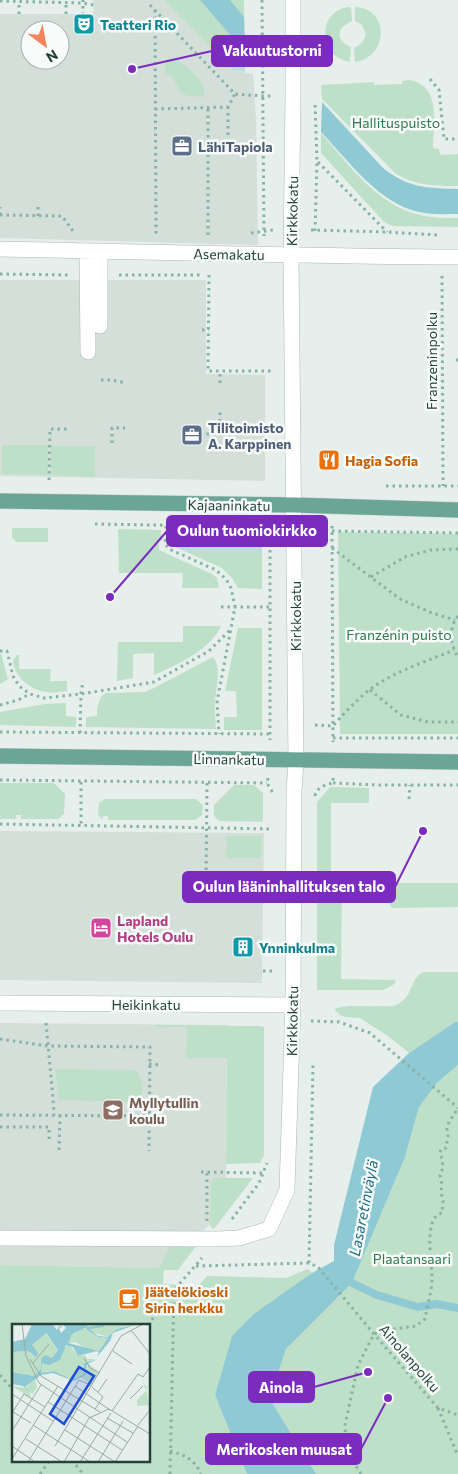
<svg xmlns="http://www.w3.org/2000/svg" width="458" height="1474" font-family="Commissioner,sans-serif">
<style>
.built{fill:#d4dfda;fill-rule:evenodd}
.green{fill:#bfe0c8;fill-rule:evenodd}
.water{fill:#8ec9d4}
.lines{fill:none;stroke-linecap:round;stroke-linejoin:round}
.stream{stroke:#8ec9d4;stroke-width:8}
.minor-casing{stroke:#a8b8b2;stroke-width:16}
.major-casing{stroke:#c2cac8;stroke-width:16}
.path{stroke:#86b3a5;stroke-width:3;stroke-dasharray:2.5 4;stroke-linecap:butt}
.minor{stroke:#fff;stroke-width:15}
.major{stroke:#6aa596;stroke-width:15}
.labels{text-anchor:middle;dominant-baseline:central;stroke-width:5;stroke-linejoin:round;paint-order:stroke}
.culture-label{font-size:14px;font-weight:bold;fill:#0d838f;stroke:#f7fbf9;text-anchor:start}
.park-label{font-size:14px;fill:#2d7a4b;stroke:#f7fbf9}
.service-label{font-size:14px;font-weight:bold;fill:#4e5e75;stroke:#f7fbf9;text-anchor:start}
.street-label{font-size:14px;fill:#24423a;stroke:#f7fbf9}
.food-label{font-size:14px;font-weight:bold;fill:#c56008;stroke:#f7fbf9;text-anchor:start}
.hotel-label{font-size:14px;font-weight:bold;fill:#b23c85;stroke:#f7fbf9;text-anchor:start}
.education-label{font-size:14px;font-weight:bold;fill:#785e54;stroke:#f7fbf9;text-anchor:start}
.water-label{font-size:15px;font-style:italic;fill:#1c6f80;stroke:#f7fbf9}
.inset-road{fill:none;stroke:#98aaa4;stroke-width:1}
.view{fill:#1d4ed8;fill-opacity:0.15;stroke:#1d4ed8;stroke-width:2.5}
.inset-edge{fill:none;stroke:#24423a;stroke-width:2.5}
.leader{fill:none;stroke:#7b2cbf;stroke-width:2}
.callout-dot{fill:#7b2cbf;stroke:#f7fbf9;stroke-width:2}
.callout{fill:#7b2cbf;stroke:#7b2cbf;stroke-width:2}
.callout-label{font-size:15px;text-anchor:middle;font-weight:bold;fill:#fff}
</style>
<rect width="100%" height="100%" fill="#e6efeb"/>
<!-- built -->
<path class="built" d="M93 0H164L232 70 253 74 256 119 258 245 0 238V14H93ZM30 30H60V60H30Z
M0 280H206V374L265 375V481L0 476Z
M0 831 264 833 262 983 0 980Z
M0 1023 227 1025 226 1211 159 1268 0 1265Z"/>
<!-- green -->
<path class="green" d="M164 0H244L245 72 232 70Z
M351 7 352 21C336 28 335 40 351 47L350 62C317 57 317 8 351 7Z
M355 7C390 8 389 57 355 62L354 48 362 43 366 35 362 25 355 21Z
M176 58C183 62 203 81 204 89 205 91 204 94 205 97 181 96 182 96 172 76L165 74 166 59Z
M409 80C442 85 433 124 433 148L439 149 440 155 458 154V186C434 186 417 186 396 174L322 99 321 85 374 82V85L402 84V81Z
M321 133C349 164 376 205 420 215 432 218 445 218 458 218V227L393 226 384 222 321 153Z
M2 445H48V475L2 474Z
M51 446H95V477L51 475Z
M12 528H48V542H16L12 537Z
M118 529 161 530V541H159V550L212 574 217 578 219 588H182L183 573H119Z
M171 530 262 532V589L238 588 232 578 222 568 173 546 171 542Z
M338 532 458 534V734H340Z
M183 626H221C210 650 177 665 154 675V653L133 654V678L117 681 118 642H183Z
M238 628H262V730H224V717H237L236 691H225Z
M0 654H1L8 679 0 684Z
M17 655H19V669H51L50 681H67V691C60 692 53 693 46 692 30 690 14 677 13 660Z
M213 657C222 667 216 689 215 701 214 710 216 720 216 729L86 727V719L87 717 97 716V708L98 707C99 701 100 696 106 693L145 692 150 690Z
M66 703V716L76 717V727L0 725V712L45 704Z
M0 783H54L65 794 64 814 58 819H21V815H16V819H0Z
M234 785H254L263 793V822L219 821 214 816V805Z
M330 787 369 788V803H331V883L342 884 341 979 396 980C395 986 388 987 383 990H317V802Z
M105 799H196L203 805 202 815 195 820H108V816H103L102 820 98 814 99 803Z
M227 836H262L261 858H226Z
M392 883H458V907L392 908 390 905V885Z
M423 972H458V1022H455L409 1053 388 1036 360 1018 346 1017 340 1015 334 1009C347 1004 366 1007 381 1006 386 1006 392 1007 396 1005 414 997 409 979 423 972Z
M155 1025 260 1026 264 1027V1155L260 1163 226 1164 227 1058H186L187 1027H155Z
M458 1065V1474H316L271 1401V1395L286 1349 352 1283 405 1157 419 1107 438 1082Z
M55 1069 136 1070 142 1082V1102L59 1100Z
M214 1178H253L214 1229 211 1227 210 1223 211 1182Z
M197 1245 178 1270H164L163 1284 198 1286 207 1276 286 1278 308 1269 312 1273 255 1314 232 1336 215 1395 247 1474H0V1265L159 1268 170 1246ZM14 1325H149V1460H14Z"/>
<!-- water -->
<path class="water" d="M200 0H230L244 17 245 52Z
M322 102 383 168C408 188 427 188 458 189V214C445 214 432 215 419 212 378 203 349 161 321 132Z
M455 1022H458V1065L438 1082 419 1107 405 1157 352 1283 286 1349 271 1395V1401L316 1474H247L215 1395 232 1336 255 1313 312 1273 334 1261V1245L373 1087 409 1053Z"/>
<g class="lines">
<!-- stream -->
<path class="stream" d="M352 1283 377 1295 418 1307 437 1304 458 1308"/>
<!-- minor casing -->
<g class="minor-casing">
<path id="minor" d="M0 249C153 252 305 256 458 257
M87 251 88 352
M100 326V251
M0 1003 293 1005
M0 1238 217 1239 239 1238 269 1229 287 1190 293 1005 294 791 296 761 291 254 293 95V0"/>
</g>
<!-- major casing -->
<g class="major-casing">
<path id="major" d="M0 501 294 505 458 510
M0 756 458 762"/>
</g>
<!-- path -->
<path class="path" d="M262 0 264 236
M0 1 83 3 93 5
M150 5 235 94 263 96H274
M155 10 156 234
M19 14V1
M66 14V3
M83 15V0
M430 79 439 90 444 139H458
M155 109 228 107 235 94
M228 135V107
M318 162 387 232
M0 215 62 216 73 231
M0 215V207
M38 216V207
M311 230 387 232 437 235
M315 231 317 162 315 102
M251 233 273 230
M208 235V108
M0 274 68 275
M119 275H200
M209 275 208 371H272
M442 276 443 486
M202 330H209
M456 360H458
M101 380H112L126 383
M220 383V371
M200 434H220V410
M112 443V428H125
M49 480 50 429H70
M386 486H458
M95 524 269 527
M270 524V740
M166 526 165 544 169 549 216 570 226 579 231 588 235 607 217 702 219 734
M332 526 333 742
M332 531 458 533
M312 539 332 540
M332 548 400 599 432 613 455 620
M371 577 405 557 430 550 458 549
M221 607H269
M458 616C448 629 450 644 458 657
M0 651H7L13 676 19 686 30 694 44 698 81 694 154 682 209 651 230 630
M370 690 401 715 428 722H458
M0 705 18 700 30 694
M315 725 333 726C344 713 356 701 369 690 393 672 425 662 454 650
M0 732 270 734
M80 733 81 694 83 681
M333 738H458
M268 778 267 783 273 793
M0 780 267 783
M81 782V826
M333 783 379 785H458
M315 796C317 787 325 785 333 783V778
M409 799 410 785
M0 824 273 829
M202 883 272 884
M206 883 207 783
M263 971H272
M311 1021 339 1022 370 1033 458 1108
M46 1023 53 1098 54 1115
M0 1039 48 1046 150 1047 149 1151
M149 1064 162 1065
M0 1115 149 1116
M0 1127H49V1140
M59 1150 60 1115
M201 1172 263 1173
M232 1219 259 1183 267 1163
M207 1221V1172
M309 1263 313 1064
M196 1266 309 1263 318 1267 374 1334 438 1408 458 1415
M148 1325 174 1290 202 1258
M0 1375 14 1391
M438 1408 458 1456
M170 1451C185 1455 194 1459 201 1474
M72 1460 83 1474
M40 1474 50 1460
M170 1474 174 1290
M361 1474 351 1458 346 1443 345 1425 358 1365 374 1334 386 1330 416 1326 425 1319C427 1307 431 1294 432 1281 433 1266 422 1217 442 1213L443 1201 441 1192 442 1184 440 1175C444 1169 443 1160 440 1153L441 1149 446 1148 448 1136 447 1129 449 1122 458 1108"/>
<!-- minor -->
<use href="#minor" class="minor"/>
<!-- major -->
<use href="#major" class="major"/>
</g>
<!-- icons -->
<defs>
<g id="theatre-square" transform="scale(1.125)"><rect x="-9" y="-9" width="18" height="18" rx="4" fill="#0f9aa8" stroke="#f7fbf9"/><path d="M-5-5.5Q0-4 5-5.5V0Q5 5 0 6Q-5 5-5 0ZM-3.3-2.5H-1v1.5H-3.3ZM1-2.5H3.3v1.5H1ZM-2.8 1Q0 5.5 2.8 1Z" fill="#fff"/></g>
<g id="office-square" transform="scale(1.125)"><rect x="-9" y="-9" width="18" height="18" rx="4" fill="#5c6f8a" stroke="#f7fbf9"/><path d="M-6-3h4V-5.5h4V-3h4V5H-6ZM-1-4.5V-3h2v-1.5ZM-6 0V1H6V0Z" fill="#fff"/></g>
<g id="restaurant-square" transform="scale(1.125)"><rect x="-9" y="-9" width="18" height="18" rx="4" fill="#e8710a" stroke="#f7fbf9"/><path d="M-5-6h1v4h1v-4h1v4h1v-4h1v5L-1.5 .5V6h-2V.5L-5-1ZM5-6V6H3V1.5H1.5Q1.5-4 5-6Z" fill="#fff"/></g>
<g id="hotel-square" transform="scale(1.125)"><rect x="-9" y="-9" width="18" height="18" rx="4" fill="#d1479c" stroke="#f7fbf9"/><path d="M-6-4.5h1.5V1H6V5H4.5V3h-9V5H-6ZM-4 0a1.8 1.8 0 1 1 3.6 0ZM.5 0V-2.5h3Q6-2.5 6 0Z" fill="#fff"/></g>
<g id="building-square" transform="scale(1.125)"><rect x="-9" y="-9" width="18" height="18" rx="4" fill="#0f9aa8" stroke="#f7fbf9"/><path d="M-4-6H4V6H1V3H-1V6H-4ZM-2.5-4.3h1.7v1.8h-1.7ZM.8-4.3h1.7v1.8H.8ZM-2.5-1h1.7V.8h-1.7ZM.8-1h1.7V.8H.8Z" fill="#fff"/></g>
<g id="school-square" transform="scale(1.125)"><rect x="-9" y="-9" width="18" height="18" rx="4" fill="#8d6e63" stroke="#f7fbf9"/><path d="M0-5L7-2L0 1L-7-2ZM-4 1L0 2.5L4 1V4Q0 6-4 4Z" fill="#fff"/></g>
<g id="cafe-square" transform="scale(1.125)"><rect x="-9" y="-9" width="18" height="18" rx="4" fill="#e8710a" stroke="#f7fbf9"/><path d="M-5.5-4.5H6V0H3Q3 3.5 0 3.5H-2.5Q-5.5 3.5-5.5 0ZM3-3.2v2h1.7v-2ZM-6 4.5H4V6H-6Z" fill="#fff"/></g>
</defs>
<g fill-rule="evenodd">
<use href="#theatre-square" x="84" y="24"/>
<use href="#office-square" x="182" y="146"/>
<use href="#office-square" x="192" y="435"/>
<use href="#restaurant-square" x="329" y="460"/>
<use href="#hotel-square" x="101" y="928"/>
<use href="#building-square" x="243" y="947"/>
<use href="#school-square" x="113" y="1110"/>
<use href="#cafe-square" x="129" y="1299"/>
</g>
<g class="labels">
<!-- culture labels -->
<g class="culture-label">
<text x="100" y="24">Teatteri Rio</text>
<text x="259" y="947">Ynninkulma</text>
</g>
<!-- park labels -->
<g class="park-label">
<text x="396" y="122">Hallituspuisto</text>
<text x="399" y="634">Franzénin puisto</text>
<text x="412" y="1258">Plaatansaari</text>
</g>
<!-- service labels -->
<g class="service-label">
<text x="198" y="146">LähiTapiola</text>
<text x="208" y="427">Tilitoimisto<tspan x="208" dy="16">A. Karppinen</tspan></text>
</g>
<!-- street labels -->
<g class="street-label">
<text transform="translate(292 211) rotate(-89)">Kirkkokatu</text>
<text transform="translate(229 254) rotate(1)">Asemakatu</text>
<text transform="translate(431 361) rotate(-90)">Franzeninpolku</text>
<text transform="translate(229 505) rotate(1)">Kajaaninkatu</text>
<text transform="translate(295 616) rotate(-90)">Kirkkokatu</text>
<text transform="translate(229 759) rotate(1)">Linnankatu</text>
<text x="146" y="1004">Heikinkatu</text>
<text transform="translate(292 1021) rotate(-89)">Kirkkokatu</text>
<text transform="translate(410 1358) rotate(49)">Ainolanpolku</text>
</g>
<!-- food labels -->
<g class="food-label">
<text x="345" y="460">Hagia Sofia</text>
<text x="145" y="1291">Jäätelökioski<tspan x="145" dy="16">Sirin herkku</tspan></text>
</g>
<!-- hotel labels -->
<g class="hotel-label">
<text x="117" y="920">Lapland<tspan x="117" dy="16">Hotels Oulu</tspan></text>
</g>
<!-- education labels -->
<g class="education-label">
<text x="129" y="1102">Myllytullin<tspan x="129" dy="16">koulu</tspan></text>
</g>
<!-- water labels -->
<g class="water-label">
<text transform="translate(363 1208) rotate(-79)">Lasaretinväylä</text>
</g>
</g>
<!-- overview -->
<g transform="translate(12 1324)">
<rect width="138" height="138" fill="#e6efeb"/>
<path d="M74 0H120L105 5 96 13 80 8 86 13 96 14 87 27 66 31 63 23 75 25 63 18 49 21 48 16 55 7 61 9 64 6 62 11 67 5H77ZM33 9 46 26 39 35 33 31 30 39 48 36 50 26 57 20 66 32 73 31 75 35H83L72 39V50L59 56 36 47 22 52 0 48V28L16 27 20 31 24 27 20 21ZM76 39 87 49 80 61 68 53 73 51ZM23 54 25 63 21 70 17 67 19 74 0 62 14 64ZM130 55 134 63 137 61 134 65 137 81 125 82V76L134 67Z" fill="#bfe0c8"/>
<path d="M20 0H40L45 6 47 2H51L47 4 49 9 54 4 51 0H74L76 3 93 0 92 3 77 5 86 12 96 13 105 5 125 0 101 9 98 17 85 33 87 28 84 27 66 32 61 23 54 21 48 36 37 41 30 39 29 49 42 47 60 56 72 50V39L86 35 75 40 73 51 62 57 41 49 29 51 13 63 21 71 11 62 0 60V48L22 52 29 45V35L33 31 40 34 46 26 34 9 20 21 26 29 24 33 16 27 0 28V18L13 15ZM73 4 86 13 96 14 87 27 56 19 60 10Z" fill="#8ec9d4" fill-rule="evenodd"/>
<path class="inset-road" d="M10 0 14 32 27 59 79 94M119 6 138 30M101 27 120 40M72 34 78 44 88 49M18 35 29 52 88 88M21 39 37 20M63 62 98 86M80 63 91 73 83 85M86 68 95 55M0 70 41 97M118 75 131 62M36 78 110 126M100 87 126 50 131 53 138 43M1 88 19 99M0 89 12 70 33 83M79 94 115 118M95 94 121 109M21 101 78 138M126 101 138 86M53 106 103 138M0 107 29 61M14 115 50 138M0 122 23 138M43 122 109 12 131 0M0 135 46 62M16 138 67 56 80 62M52 138 77 94 97 85 138 110M68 138 99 89M86 138 111 97M103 138 126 102"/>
<path class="view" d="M67 43 82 52 52 100 38 90Z"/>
<rect width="138" height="138" class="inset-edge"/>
</g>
<!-- callouts -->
<path class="leader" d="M132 69L212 51M110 597L167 531M423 831L395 887M368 1372L314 1387M388 1398L361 1449"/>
<g class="callout-dot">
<circle cx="132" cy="69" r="5"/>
<circle cx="110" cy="597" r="5"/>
<circle cx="423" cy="831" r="5"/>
<circle cx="368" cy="1372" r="5"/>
<circle cx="388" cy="1398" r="5"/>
</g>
<g class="callout">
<rect x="212" y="36" width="120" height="30" rx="5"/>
<rect x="167" y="516" width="160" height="30" rx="5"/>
<rect x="183" y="872" width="212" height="30" rx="5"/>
<rect x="249" y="1372" width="65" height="30" rx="5"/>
<rect x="206" y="1434" width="155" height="30" rx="5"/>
</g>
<g class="callout-label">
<text x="272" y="56">Vakuutustorni</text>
<text x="247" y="536">Oulun tuomiokirkko</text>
<text x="289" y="892">Oulun lääninhallituksen talo</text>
<text x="281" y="1393">Ainola</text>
<text x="284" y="1455">Merikosken muusat</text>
</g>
<!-- north arrow -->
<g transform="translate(45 45) rotate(148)"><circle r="24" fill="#f7fbf9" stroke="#a3b1ad"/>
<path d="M0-4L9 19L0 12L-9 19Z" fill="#f4845f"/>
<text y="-8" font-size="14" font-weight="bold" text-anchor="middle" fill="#24423a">N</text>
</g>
</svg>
